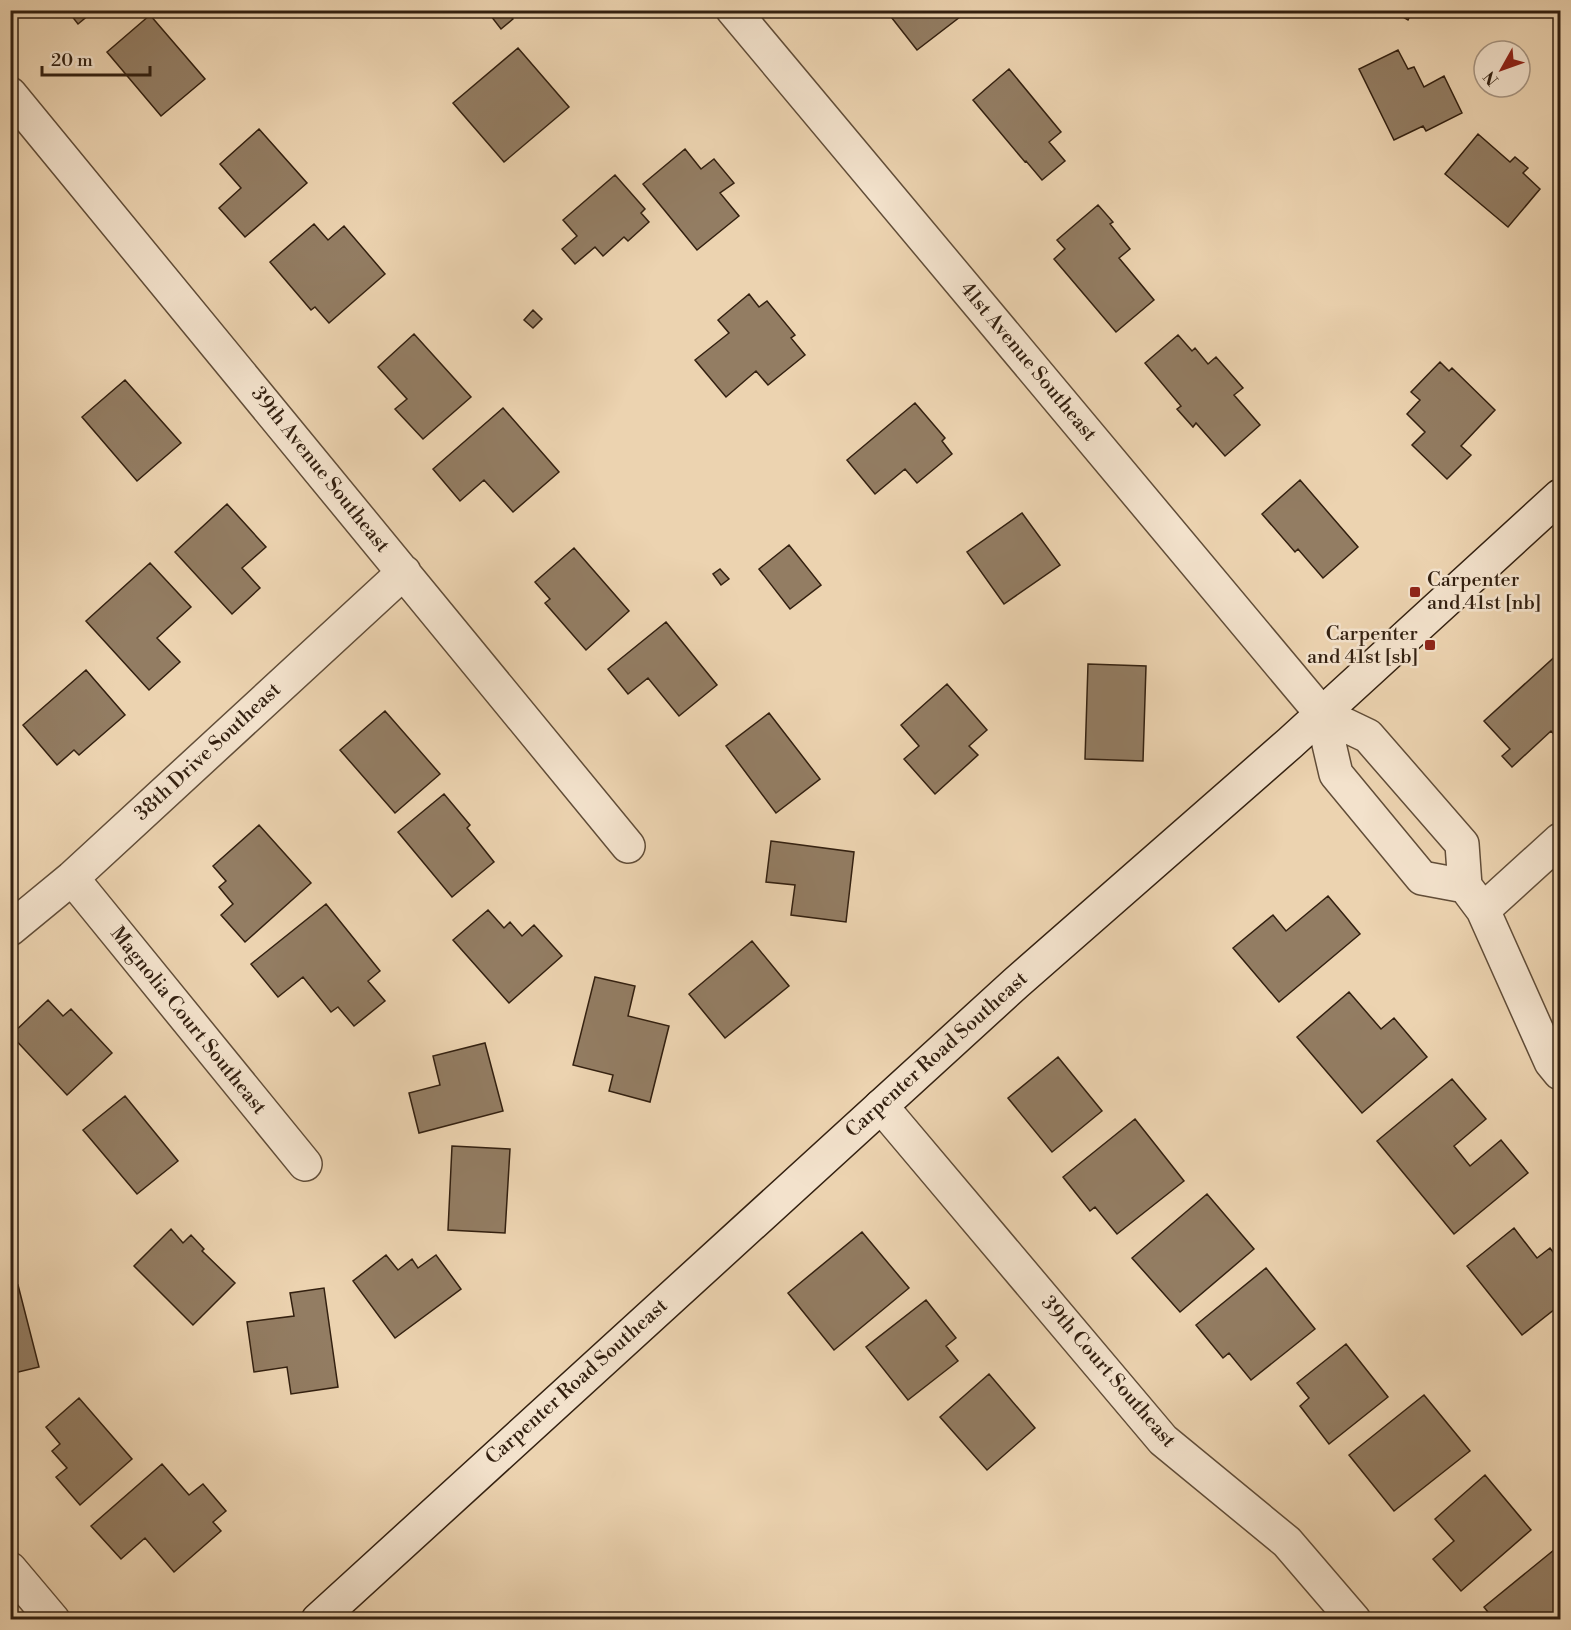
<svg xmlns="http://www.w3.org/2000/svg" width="1571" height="1630" font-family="'Libre Bodoni',serif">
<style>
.building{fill:#937d63;stroke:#332010;stroke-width:1.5}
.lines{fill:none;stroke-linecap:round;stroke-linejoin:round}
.street-casing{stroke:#614d38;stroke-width:36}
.secondary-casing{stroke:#332010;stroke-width:36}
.street{stroke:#f3e2cc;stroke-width:33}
.secondary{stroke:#f3e2cc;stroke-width:33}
.poi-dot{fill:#8f2418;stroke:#f3e2cc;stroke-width:2}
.labels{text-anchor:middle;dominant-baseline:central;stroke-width:5;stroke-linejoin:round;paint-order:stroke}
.street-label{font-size:20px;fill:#332010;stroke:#f3e2cc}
.poi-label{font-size:20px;fill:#332010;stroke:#f3e2cc;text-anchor:start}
</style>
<rect width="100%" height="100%" fill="#ecd3b0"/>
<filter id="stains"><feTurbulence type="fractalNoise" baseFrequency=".00333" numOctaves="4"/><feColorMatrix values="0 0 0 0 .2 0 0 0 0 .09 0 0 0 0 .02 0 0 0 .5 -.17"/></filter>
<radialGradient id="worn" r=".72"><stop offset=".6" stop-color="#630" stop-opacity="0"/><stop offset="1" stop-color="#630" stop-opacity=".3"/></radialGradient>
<!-- building -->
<path class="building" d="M67 10H95L78 24Z
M506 10 513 19 501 29 487 11Z
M891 10H969L917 50 888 13Z
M1391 10H1413L1408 20Z
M150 15 205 79 161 116 107 52Z
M518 48 569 107 504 162 453 103Z
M1398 50 1408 69 1414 67 1424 87 1444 76 1462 113 1426 131 1423 126 1394 140 1359 69Z
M1009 69 1061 132 1049 142 1065 161 1042 180 1026 161 1025 162 973 100Z
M259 129 307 183 245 237 219 208 241 188 220 164Z
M1478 134 1510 162 1515 157 1528 168 1523 173 1540 189 1508 227 1445 174Z
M685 149 701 169 714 159 734 183 720 193 739 216 697 250 643 184Z
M615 175 645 209 641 213 649 222 628 241 624 237 603 256 595 247 575 264 562 249 577 236 563 220Z
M1098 205 1113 222 1110 224 1130 249 1119 258 1154 300 1116 332 1054 259 1065 249 1057 240Z
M314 224 328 240 344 226 385 274 329 323 315 307 311 310 270 262Z
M749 294 759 307 767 301 795 335 791 338 805 355 768 385 756 371 726 397 695 360 729 333 718 320Z
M533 310 542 319 533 328 524 320Z
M414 334 471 397 423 439 395 409 407 399 378 367Z
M1178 335 1192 351 1195 348 1208 364 1216 357 1243 388 1234 395 1260 425 1225 456 1196 423 1193 427 1177 409 1181 406 1145 363Z
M1440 362 1449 371 1452 368 1495 410 1461 446 1471 455 1447 479 1412 445 1425 432 1407 414 1420 400 1411 392Z
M125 380 181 443 137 481 82 417Z
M915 403 945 438 942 441 952 454 917 483 905 469 875 494 847 460Z
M503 408 559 472 513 512 484 480 460 501 433 469Z
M1300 480 1358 547 1323 578 1298 549 1295 552 1262 514Z
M227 504 266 547 242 568 260 588 232 614 175 552Z
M1022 513 1060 565 1004 604 967 552Z
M789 545 821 585 790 609 759 569Z
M574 548 629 611 586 650 545 603 550 599 535 582Z
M150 563 191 607 157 638 180 662 149 690 86 621Z
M720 569 729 579 721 585 713 574Z
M666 622 717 685 679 716 648 678 628 694 608 669Z
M1560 652V737L1558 739 1551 731 1512 767 1502 756 1510 749 1484 721Z
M1088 664 1146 666 1143 761 1085 759Z
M86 670 125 715 79 755 74 750 57 765 23 725Z
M947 684 987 730 969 746 978 755 935 794 904 759 919 746 901 725Z
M385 711 440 774 395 813 340 750Z
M769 713 820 779 776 813 726 746Z
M444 794 470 825 467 828 494 862 452 897 398 832Z
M259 825 311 883 245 942 221 915 233 904 219 887 226 881 213 866Z
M771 841 854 852 846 922 791 915 795 885 766 882Z
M1328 896 1360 934 1279 1002 1233 948 1273 915 1286 931Z
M326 904 380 971 368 981 385 1001 354 1026 338 1007 331 1012 303 977 278 997 251 964Z
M488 910 504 928 510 922 522 936 534 925 562 956 509 1003 453 940Z
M752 941 789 986 725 1038 689 994Z
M595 977 635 986 628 1016 669 1026 650 1102 609 1091 613 1075 573 1065Z
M1349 992 1381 1029 1394 1018 1427 1057 1362 1113 1297 1037Z
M48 1000 63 1016 71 1009 112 1053 67 1095 11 1035Z
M485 1043 503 1111 419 1133 409 1093 440 1085 433 1056Z
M1058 1057 1102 1111 1052 1152 1008 1098Z
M1452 1079 1486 1119 1454 1146 1470 1166 1501 1140 1528 1173 1454 1234 1377 1141Z
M125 1096 178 1161 137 1194 83 1130Z
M1135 1119 1184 1181 1117 1234 1095 1207 1090 1211 1063 1177Z
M452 1146 510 1149 505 1233 448 1230Z
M1207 1194 1254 1249 1180 1312 1132 1258Z
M1514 1228 1537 1258 1550 1248 1560 1261V1305L1522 1335 1467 1266Z
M171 1229 183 1243 191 1235 204 1249 202 1251 235 1283 193 1325 134 1266Z
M862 1232 909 1288 834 1350 788 1293Z
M386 1255 398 1270 412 1259 418 1268 436 1255 461 1289 395 1338 353 1281Z
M1266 1268 1315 1329 1251 1380 1229 1353 1223 1358 1196 1325Z
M18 1285 39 1367 10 1374V1287Z
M324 1288 338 1387 291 1394 287 1367 254 1372 247 1322 294 1316 290 1293Z
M926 1300 956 1338 946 1346 958 1361 908 1400 866 1347Z
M1346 1344 1388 1397 1329 1444 1300 1406 1309 1398 1297 1383Z
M989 1374 1035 1428 987 1470 940 1417Z
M1424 1395 1470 1451 1394 1511 1349 1455Z
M79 1398 132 1459 80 1505 56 1477 67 1468 52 1451 60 1444 46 1427Z
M162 1464 189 1495 203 1484 226 1511 213 1522 221 1531 174 1572 145 1538 121 1559 91 1526Z
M1485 1475 1531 1530 1461 1591 1433 1559 1454 1541 1435 1519Z
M1560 1545V1620H1494L1484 1607Z"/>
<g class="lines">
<!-- street casing -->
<g class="street-casing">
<path id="street" d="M733 10 1322 714 1368 736 1462 844 1465 886 1483 910 1551 1062 1560 1073
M10 94 628 846
M1322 714 1336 774 1422 878 1465 886
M72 878 305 1164
M1483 910 1560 840
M10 929 72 878 404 572
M881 1106 1163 1440 1287 1542 1354 1620
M10 1569 53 1620"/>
</g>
<!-- secondary casing -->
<g class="secondary-casing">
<path id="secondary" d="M318 1620 1016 983 1290 743 1560 496"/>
</g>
<!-- street -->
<use href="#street" class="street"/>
<!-- secondary -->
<use href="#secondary" class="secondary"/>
</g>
<!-- markers -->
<g class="poi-dot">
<rect x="1409" y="586" width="12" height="12" rx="3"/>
<rect x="1424" y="639" width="12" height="12" rx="3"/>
</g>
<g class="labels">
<!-- street labels -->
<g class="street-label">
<text transform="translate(1028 362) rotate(50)">41st Avenue Southeast</text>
<text transform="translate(320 470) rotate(51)">39th Avenue Southeast</text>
<text transform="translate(208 752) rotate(-43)">38th Drive Southeast</text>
<text transform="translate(188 1021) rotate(51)">Magnolia Court Southeast</text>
<text transform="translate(937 1055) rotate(-42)">Carpenter Road Southeast</text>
<text transform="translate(1108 1372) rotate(49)">39th Court Southeast</text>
<text transform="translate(577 1382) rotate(-42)">Carpenter Road Southeast</text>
</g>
<!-- poi labels -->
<g class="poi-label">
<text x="1427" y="580">Carpenter<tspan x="1427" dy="23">and 41st [nb]</tspan></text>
<text x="1418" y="634" text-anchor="end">Carpenter<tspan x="1418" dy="23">and 41st [sb]</tspan></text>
</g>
</g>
<!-- margin -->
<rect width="1571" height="1630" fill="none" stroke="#ecd3b0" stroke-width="36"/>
<rect x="12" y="12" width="1547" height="1606" fill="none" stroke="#332010" stroke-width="3"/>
<rect x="18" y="18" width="1535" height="1594" fill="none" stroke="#332010" stroke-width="1.5"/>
<!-- north arrow -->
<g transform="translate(1502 69) rotate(230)"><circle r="28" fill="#f3e2cc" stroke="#a69481" stroke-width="1.5"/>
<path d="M0-4.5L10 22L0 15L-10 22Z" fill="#8f2418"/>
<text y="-9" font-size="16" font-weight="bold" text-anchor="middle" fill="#332010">N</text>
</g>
<!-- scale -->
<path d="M42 66v9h108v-9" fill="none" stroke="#332010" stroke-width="3"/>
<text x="51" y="66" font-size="18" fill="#332010" stroke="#f3e2cc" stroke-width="4.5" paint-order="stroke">20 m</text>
<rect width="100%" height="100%" filter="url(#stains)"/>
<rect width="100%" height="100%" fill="url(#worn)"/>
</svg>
